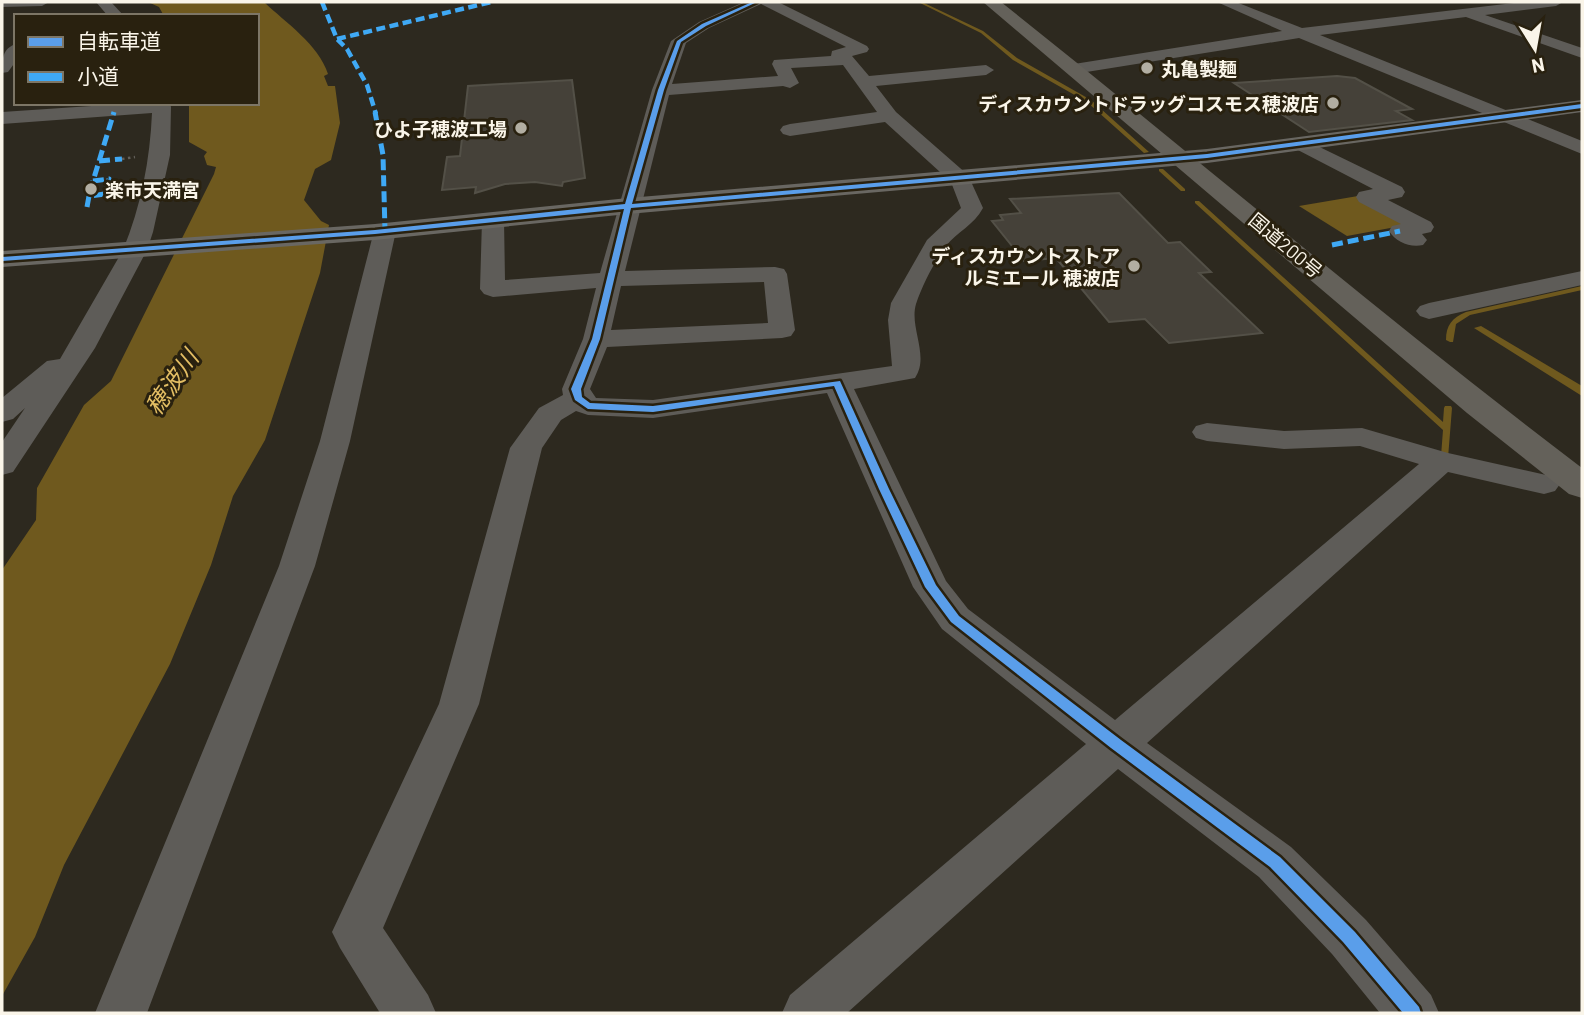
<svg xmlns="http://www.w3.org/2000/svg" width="1584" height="1015" font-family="Barlow,'Noto Sans JP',sans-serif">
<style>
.water{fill:#6f591e}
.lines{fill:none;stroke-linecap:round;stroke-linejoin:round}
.stream{fill:#6f591e;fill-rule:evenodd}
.building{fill:#454139;stroke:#535047;stroke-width:2}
.path{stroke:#625f5a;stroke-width:2.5;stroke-dasharray:2.5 3.5;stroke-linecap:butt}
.street{fill:#5e5c58;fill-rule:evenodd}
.secondary{fill:#696762;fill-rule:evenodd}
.highway{fill:#64615a;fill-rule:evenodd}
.quiet-far1{stroke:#3fa9f5;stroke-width:4.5;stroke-dasharray:9 4.5;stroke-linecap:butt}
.quiet{stroke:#3fa9f5;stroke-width:5;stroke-dasharray:11 5;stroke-linecap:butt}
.cycleway-casing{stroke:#29210f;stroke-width:5}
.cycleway{fill:#5a9eea;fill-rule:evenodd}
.poi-dot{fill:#b2aea2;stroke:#29210f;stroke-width:2.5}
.labels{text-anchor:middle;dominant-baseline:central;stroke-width:6;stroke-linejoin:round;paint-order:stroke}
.far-poi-label{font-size:19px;font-weight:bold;fill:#faf5e9;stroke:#29210f;text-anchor:end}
.far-street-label{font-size:19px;fill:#faf5e9;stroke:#29210f}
.water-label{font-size:24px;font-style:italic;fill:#e2bd63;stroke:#29210f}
</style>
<rect width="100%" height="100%" fill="#2d291f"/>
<!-- water -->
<path class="water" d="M148 2H264C286 23 318 44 328 74L324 76 328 86H335L340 123 331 160 315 169 304 200 321 221 329 225 320 273 265 440 233 496 211 565 170 664 64 865 35 937 2 996V570L36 520 37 488 84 405 111 381 214 174 216 167 207 165 204 156 207 152 189 142V103H257V16H164L159 7Z
M1358 196 1412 224 1347 236 1299 206Z
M1481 326 1582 386V396L1474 328Z"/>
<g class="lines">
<!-- stream -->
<path class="stream" d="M918 2H922L983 31 1017 58 1091 100 1149 152 1144 153 1087 102 1013 60 981 33Z
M1159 169H1163L1185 189V191H1181L1159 171Z
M1195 201H1199L1443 422 1444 408 1445 406H1451L1452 408 1448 458H1442L1441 456 1443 430 1195 203Z
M1582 286V290L1470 315 1456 324 1453 342H1450L1446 340C1446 325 1452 318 1466 312Z"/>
</g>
<!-- building -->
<path class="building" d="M1337 76 1355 78 1412 109 1396 111 1412 120 1309 132 1234 83Z
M572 80 585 178 563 182 562 186 535 182 505 184 475 193 476 187 442 190 447 157 460 156 468 86Z
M1119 193 1168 243 1180 242 1211 272 1199 273 1262 333 1169 343 1145 319 1109 322 1056 258 1024 261 992 221 1003 220 1000 215 1021 213 1010 199Z"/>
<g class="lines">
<!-- path -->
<path class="path" d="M122 159 135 157"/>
<!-- street -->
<path class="street" d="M2 2H49L42 6 2 7Z
M96 2H111L124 16H108Z
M744 2H778L867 46 869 49 867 52 852 56 869 76 986 65 994 70 986 75 876 86 896 112 968 175 983 208C974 225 957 232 946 246 934 262 922 286 916 304 909 328 930 356 915 378L854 389 946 581 968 609 1115 720 1419 464 1360 446 1284 449 1207 441 1196 438 1192 432 1196 426 1207 423 1284 431 1362 428 1448 453 1555 477 1560 484 1555 491 1544 494 1448 472 1147 743 1291 847 1366 920 1431 995 1439 1013H1380L1332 954 1259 877 1118 769 847 1013H782L790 995 1086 744 942 629 913 587 827 393 653 418 588 415 576 411 561 420 542 448 479 704 383 928 428 995 436 1013H380L340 948 332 932 439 704 510 448 539 408 563 395 562 389 583 339 596 288 493 297 484 294 480 289 482 220 485 215H501L504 220 505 280 600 273 652 90 671 41 699 22ZM761 4 846 47 832 51 831 56 774 60 772 64 778 76 672 84 686 43 709 28ZM843 65 877 112 790 124 783 126 780 130 783 134 790 136 885 122 951 182 961 208 927 240 891 303 888 320 892 366 653 400 596 398 590 389 607 347 782 338 791 336 795 330 787 274 784 269 775 267 625 271 669 95 783 86 790 88 799 83 791 68ZM764 282 768 323 611 330 621 286Z
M1217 2H1236L1302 28 1522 2H1563L1556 6 1485 15 1582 48V58L1466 17 1320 35 1582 141V154L1299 38 1074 74 1066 69 1074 64 1282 31Z
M16 44V61L8 72 2 73C2 61 2 48 16 44Z
M136 103H170L171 107 170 155 153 232 147 250 95 348 13 472 2 475V442L25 408 13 419 2 422V398L47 361 60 359 123 250C141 206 150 160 152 113L2 124V112Z
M1301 138 1402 187 1405 192 1402 197 1388 200 1431 222 1434 227 1431 232 1422 234 1427 240 1423 245C1410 248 1396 242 1389 231L1392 226 1401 224 1359 202 1356 197 1359 192 1373 189 1294 148 1291 144Z
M385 224 393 226 396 231 350 441 315 566 147 1013H95L279 566 320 441 374 231 377 226Z
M1582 271V285L1429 319 1420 316 1416 311 1420 306 1429 303Z"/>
<!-- secondary -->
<path class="secondary" d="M1582 100V112L1207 163 628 214 375 240 2 267V251L375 224 628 198 1207 149Z"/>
<!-- highway -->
<path class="highway" d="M983 2H1001C1195 156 1384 318 1582 468V498L1569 494 1467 413Z"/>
<!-- quiet-far1 -->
<path class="quiet-far1" d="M322 2 337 39 347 49 367 85 376 114
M337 39 491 2"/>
<!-- quiet -->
<path class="quiet" d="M375 112 383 155 385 231
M99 161 122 159
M87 207 89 196 105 194 109 179 93 181 114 112
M1332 245 1400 231"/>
<!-- cycleway casing -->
<g class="cycleway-casing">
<path id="cycleway" d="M752 2H757L706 26 681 42 664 90 632 204 1207 154 1582 104V108L1207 158 631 208 600 339 581 389 582 397 590 403 653 406 840 381 889 489 936 585 959 616 1121 740 1280 857 1355 932 1419 1007 1421 1013H1403L1343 942 1270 867 1111 748 951 622 925 587 879 489 834 386 653 412 588 409 575 400 571 389 592 339 624 209 375 234 2 261V257L375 230 625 204 658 90 677 41 702 24Z"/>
</g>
<!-- cycleway -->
<use href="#cycleway" class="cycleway"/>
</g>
<!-- markers -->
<g class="poi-dot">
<circle cx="1147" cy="68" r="7"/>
<circle cx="1333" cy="103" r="7"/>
<circle cx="521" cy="128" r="7"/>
<circle cx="91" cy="189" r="7"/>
<circle cx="1134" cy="266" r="7"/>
</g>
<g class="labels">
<!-- far-poi labels -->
<g class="far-poi-label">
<text x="1161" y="68" text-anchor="start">丸亀製麺</text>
<text x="1319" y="103">ディスカウントドラッグコスモス穂波店</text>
<text x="507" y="128">ひよ子穂波工場</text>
<text x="105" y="189" text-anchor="start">楽市天満宮</text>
<text x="1120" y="255">ディスカウントストア<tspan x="1120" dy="22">ルミエール 穂波店</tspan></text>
</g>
<!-- far-street labels -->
<g class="far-street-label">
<text transform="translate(1286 245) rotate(40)">国道200号</text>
</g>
<!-- water labels -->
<g class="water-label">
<text transform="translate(171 382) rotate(-55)">穂波川</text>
</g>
</g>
<!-- border -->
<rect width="1584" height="1015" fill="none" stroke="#faf5e9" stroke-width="7"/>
<!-- legend -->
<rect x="14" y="14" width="245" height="91" fill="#29210f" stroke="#7d7666" stroke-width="2"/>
<rect x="28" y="37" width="35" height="10" fill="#5a9eea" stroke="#7d7666" stroke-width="2"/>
<text x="77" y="49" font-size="21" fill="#faf5e9">自転車道</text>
<rect x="28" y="72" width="35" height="10" fill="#3fa9f5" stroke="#7d7666" stroke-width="2"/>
<text x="77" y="84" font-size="21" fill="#faf5e9">小道</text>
<!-- north arrow -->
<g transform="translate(1535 49) rotate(169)" stroke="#29210f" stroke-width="5" paint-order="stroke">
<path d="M0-5L12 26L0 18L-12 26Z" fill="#faf5e9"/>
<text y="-10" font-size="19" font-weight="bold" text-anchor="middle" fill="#faf5e9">N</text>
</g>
</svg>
